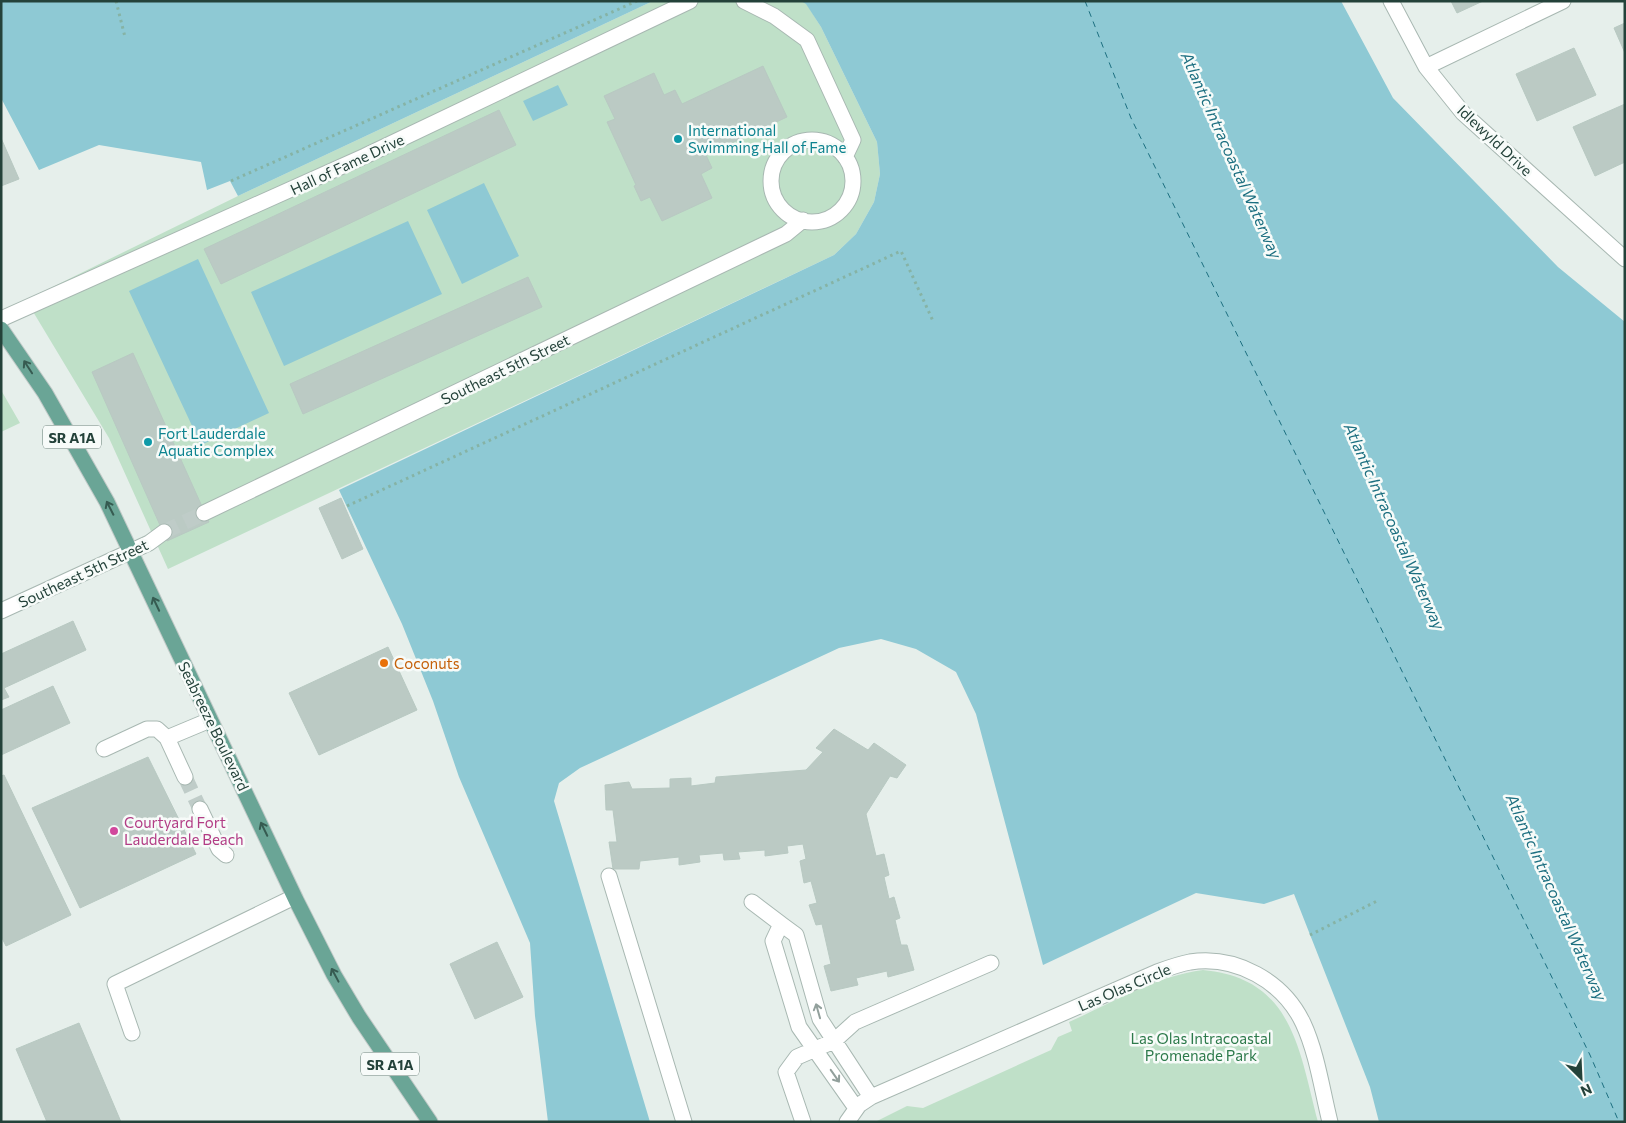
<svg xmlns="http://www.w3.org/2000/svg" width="1626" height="1123" font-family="Commissioner,sans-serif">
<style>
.green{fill:#bfe0c8}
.water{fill:#8ec9d4}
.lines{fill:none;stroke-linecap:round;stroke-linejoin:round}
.ferry{stroke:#1c6f80;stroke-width:1;stroke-dasharray:6 5;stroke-linecap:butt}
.building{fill:#bbcac4;stroke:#b8c9c2}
.minor-tunnel{stroke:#bfccc8;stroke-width:15;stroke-dasharray:15 8;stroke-linecap:butt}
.minor-casing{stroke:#a8b8b2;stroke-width:17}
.major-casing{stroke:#c2cac8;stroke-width:17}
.path{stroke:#86b3a5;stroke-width:3;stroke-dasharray:2.5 4;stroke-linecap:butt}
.minor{stroke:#fff;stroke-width:15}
.major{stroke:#6aa596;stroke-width:15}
.oneway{stroke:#365b51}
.oneway2{stroke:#92a09c}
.culture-dot{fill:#0f9aa8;stroke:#f7fbf9;stroke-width:2}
.food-dot{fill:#e8710a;stroke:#f7fbf9;stroke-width:2}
.hotel-dot{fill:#d1479c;stroke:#f7fbf9;stroke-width:2}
.labels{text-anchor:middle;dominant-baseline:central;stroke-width:5;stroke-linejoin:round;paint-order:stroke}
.shield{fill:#f7fbf9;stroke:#637a73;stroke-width:1}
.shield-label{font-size:14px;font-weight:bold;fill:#24423a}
.culture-label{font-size:15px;fill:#0d838f;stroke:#f7fbf9;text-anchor:start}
.street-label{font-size:15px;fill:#24423a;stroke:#f7fbf9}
.food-label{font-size:15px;fill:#c56008;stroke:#f7fbf9;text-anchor:start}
.hotel-label{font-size:15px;fill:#b23c85;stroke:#f7fbf9;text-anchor:start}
.park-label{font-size:15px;fill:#2d7a4b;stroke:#f7fbf9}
.water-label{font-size:16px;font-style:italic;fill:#1c6f80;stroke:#f7fbf9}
</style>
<rect width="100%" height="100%" fill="#e6efeb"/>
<!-- green -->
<path class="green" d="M653 1H801L806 3 821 27 877 142 880 174 874 202 856 234 834 255 168 569 109 438 26 300 238 196Z
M1 390 20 423 1 432Z
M1203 970C1293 978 1299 1050 1318 1122H875L907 1106 923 1108 1051 1050 1058 1037 1072 1031 1069 1022C1112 1003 1155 976 1203 970Z"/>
<!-- water -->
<path class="water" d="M1 1H653L238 196 230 181 207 190 201 162 99 145 39 170 1 98Z
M801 1H1341L1393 98 1558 267 1625 322V1122H1379L1370 1087 1294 894 1264 904 1196 893 1043 965 976 714 956 672 916 649 881 639 839 648 580 768 559 783 554 801 650 1122H548L535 1016 530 943 459 777 433 701 402 624 339 490 834 255 856 234 874 202 880 174 877 142 821 27 806 4Z
M558 85 568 105 533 121 523 101Z
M484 183 519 256 462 284 427 210Z
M408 221 442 294 284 366 251 292Z
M198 259 269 413 201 445 129 291Z"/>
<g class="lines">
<!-- ferry -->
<path class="ferry" d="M1085 1 1131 118 1590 1055 1619 1122"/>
</g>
<!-- building -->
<path class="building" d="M1451 1H1483L1457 13Z
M1625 23V53L1614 28Z
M1574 48 1596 95 1537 121 1516 74Z
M763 66 787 117 706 155 712 168 701 174 712 198 662 221 650 197 641 201 634 186 636 185 607 122 615 119 604 96 654 73 664 95 675 90 682 104Z
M1625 104V162L1595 176 1573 127Z
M499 110 516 145 221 284 204 249Z
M1 138 19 179 1 186Z
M528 277 542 307 303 414 290 384Z
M133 353 209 522 167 541 92 372Z
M341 498 363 549 342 559 319 508Z
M73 621 86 650 4 688 9 697 1 700V654Z
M388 647 417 710 319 755 289 693Z
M53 686 70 723 1 755V710Z
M834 729 868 750 874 743 906 765 897 778 890 776 866 814 876 856 884 854 889 875 884 877 889 899 894 897 900 918 895 920 901 945H907L914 970 888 977 887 971 856 978 858 985 831 991 824 966 831 964 822 924 816 925 809 905 817 903 811 881 804 883 800 861 806 859 803 844 787 846 788 853 765 856V850L738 852 740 859 724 860 723 853 699 855 700 862 679 865V857L640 861 639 869H613L609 842H617L613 810H606L605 785 629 782 632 789 670 788V779L691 778V786L715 783 716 777 806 770 823 752 816 748Z
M148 757 196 854 80 908 32 808Z
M4 775 71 915 6 946 1 936V776Z
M497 942 523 997 475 1019 450 964Z
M79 1023 121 1122H47L16 1049Z"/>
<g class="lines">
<!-- minor-tunnel -->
<path class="minor-tunnel" d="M164 532 204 513
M185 777 200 809"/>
<!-- minor casing -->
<g class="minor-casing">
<path id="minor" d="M744 1 774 16 807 40 853 140 845 157
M1391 1 1426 67 1463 113 1625 259
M1426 67 1563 1
M771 181a41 41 0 1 1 82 0a41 41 0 1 1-82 0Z
M1 319 365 156 690 1
M204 513 786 234 803 220
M1 611 149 543 164 532
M104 749 147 729H157L167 738
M185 777 167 738 210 720
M200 809 219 849 226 855
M609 876 684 1122
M752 902 781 924
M132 1033 115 984 294 897
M856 1108 799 1027 773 941 781 924 796 935 820 1019 871 1097
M803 1122 786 1072 797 1057 834 1041 855 1022 991 963
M847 1122 859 1105 871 1097 1157 972C1168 968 1179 964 1190 962 1236 955 1283 981 1303 1023 1317 1053 1322 1090 1330 1122"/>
</g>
<!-- major casing -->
<g class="major-casing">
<path id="major" d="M1 329 45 393 107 502 296 900 334 975 359 1017 430 1122"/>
</g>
<!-- path -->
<path class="path" d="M116 1 125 37
M231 181 637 1
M347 506 901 251 933 321
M1310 935 1377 901"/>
<!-- minor -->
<use href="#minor" class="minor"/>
<!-- major -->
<use href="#major" class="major"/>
</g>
<!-- one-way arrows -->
<defs><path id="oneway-shaft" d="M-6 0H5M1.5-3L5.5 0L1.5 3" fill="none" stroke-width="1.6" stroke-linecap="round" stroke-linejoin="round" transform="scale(1.25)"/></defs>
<g class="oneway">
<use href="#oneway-shaft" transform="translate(28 367) rotate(-123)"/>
<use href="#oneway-shaft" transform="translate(110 508) rotate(-117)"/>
<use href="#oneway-shaft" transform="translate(156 604) rotate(-115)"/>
<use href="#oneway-shaft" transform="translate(264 829) rotate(-116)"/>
<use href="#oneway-shaft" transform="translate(335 975) rotate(-118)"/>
</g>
<g class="oneway2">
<use href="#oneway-shaft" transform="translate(818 1011) rotate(-106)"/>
<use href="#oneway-shaft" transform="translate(835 1076) rotate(55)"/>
</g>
<!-- markers -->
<g class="culture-dot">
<circle cx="678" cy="139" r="5"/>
<circle cx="148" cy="442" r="5"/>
</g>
<circle class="food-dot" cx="384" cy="663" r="5"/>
<circle class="hotel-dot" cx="114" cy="831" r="5"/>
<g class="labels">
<!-- shield labels -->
<g class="shield">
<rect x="43" y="425.5" width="58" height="23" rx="4"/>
<rect x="361" y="1052.5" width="58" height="23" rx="4"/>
</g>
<g class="shield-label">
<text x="72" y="437">SR A1A</text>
<text x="390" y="1064">SR A1A</text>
</g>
<!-- culture labels -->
<g class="culture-label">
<text x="688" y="130">International<tspan x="688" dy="17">Swimming Hall of Fame</tspan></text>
<text x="158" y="433">Fort Lauderdale<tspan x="158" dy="17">Aquatic Complex</tspan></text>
</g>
<!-- street labels -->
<g class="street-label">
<text transform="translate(1495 140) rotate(43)">Idlewyld Drive</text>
<text transform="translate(347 164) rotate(-25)">Hall of Fame Drive</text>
<text transform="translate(505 369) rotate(-26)">Southeast 5th Street</text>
<text transform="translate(83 573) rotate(-25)">Southeast 5th Street</text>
<text transform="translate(214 726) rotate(64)">Seabreeze Boulevard</text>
<text transform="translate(1124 987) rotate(-23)">Las Olas Circle</text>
</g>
<!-- food labels -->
<g class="food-label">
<text x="394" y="663">Coconuts</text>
</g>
<!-- hotel labels -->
<g class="hotel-label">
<text x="124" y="822">Courtyard Fort<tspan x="124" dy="17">Lauderdale Beach</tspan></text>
</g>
<!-- park labels -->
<g class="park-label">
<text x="1201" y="1038">Las Olas Intracoastal<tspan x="1201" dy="17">Promenade Park</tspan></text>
</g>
<!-- water labels -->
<g class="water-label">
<text transform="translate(1232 155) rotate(66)">Atlantic Intracoastal Waterway</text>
<text transform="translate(1395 526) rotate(66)">Atlantic Intracoastal Waterway</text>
<text transform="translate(1557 897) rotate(66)">Atlantic Intracoastal Waterway</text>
</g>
</g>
<!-- border -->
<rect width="1626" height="1123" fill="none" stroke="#24423a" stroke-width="5"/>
<!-- north arrow -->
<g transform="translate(1581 1078) rotate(156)" stroke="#f7fbf9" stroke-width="4" paint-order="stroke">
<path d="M0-4L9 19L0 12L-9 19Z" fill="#24423a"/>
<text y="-8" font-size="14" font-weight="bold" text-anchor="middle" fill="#24423a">N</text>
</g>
</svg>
